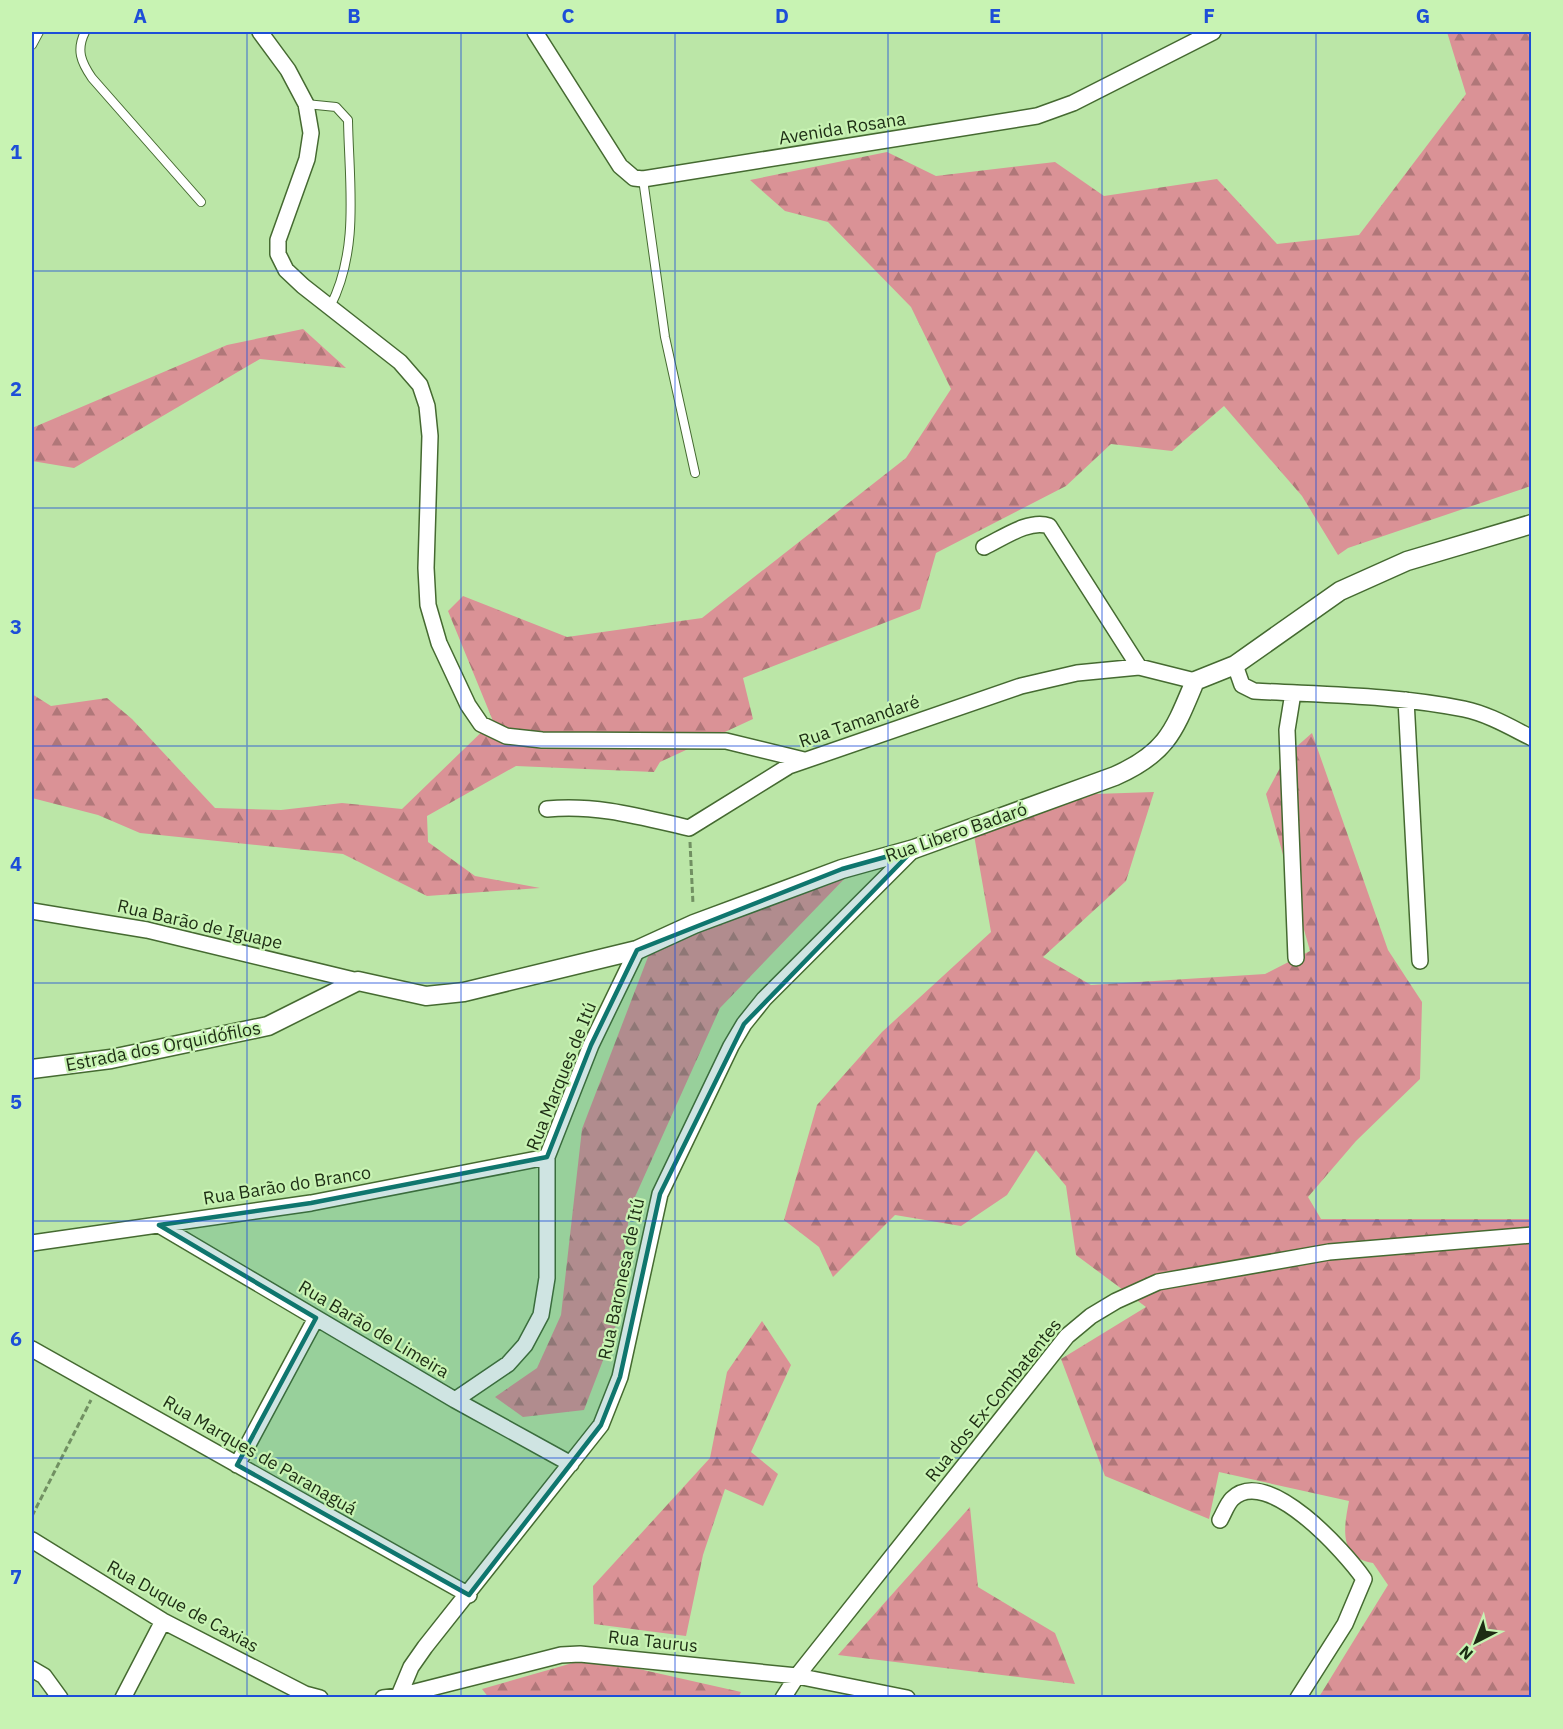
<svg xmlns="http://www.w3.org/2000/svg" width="1563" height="1729" font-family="'IBM Plex Sans',sans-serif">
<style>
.forest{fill:url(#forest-firs)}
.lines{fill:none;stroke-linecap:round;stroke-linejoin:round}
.service-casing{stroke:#456a31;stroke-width:10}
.minor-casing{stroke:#456a31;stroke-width:18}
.tertiary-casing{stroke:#456a31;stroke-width:21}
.path{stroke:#719062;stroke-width:3;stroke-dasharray:6 3;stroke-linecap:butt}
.service{stroke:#fff;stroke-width:8}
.minor{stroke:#fff;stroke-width:15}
.tertiary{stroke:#fff;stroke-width:18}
.marked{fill:#0f766e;fill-opacity:0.2;stroke:#0f766e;stroke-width:4.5;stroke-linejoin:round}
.grid{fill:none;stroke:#1d4ed8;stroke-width:1.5;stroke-opacity:0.55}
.labels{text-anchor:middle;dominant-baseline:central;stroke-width:4.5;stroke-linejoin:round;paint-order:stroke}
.street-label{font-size:18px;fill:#1c2c13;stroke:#c8f3b3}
.neatline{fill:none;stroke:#1d4ed8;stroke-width:2}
.grid-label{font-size:20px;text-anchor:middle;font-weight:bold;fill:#1d4ed8}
</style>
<defs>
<pattern id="forest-firs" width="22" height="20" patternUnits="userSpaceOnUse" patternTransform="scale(1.5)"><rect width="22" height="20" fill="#da9296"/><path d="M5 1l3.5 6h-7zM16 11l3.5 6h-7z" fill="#b07779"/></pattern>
</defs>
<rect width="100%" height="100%" fill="#bbe6a7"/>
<!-- forest -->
<path class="forest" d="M1447 32H1531V486L1348 548 1338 555 1302 496 1224 406 1172 451 1111 444 1066 486 936 553 920 609 743 678 753 719 660 762 654 772 516 766 427 816 428 842 475 876 540 888 427 896 343 854 140 833 98 815 32 798V694L51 706 107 698 132 719 215 808 281 810 342 803 402 809 493 721 448 611 463 596 567 637 702 618 906 458 951 389 911 307 828 222 785 211 750 180 887 152 936 176 1055 162 1104 196 1217 179 1277 244 1359 235 1466 94Z
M303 329 346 368 260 359 74 468 32 461V428L227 345Z
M1312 733 1388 950 1422 1002 1420 1079 1356 1141 1308 1197 1321 1219H1531V1697H1319L1388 1585 1373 1563C1338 1558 1344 1527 1349 1501L1219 1472 1209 1519 1105 1476 1061 1359 1146 1307 1076 1255 1066 1186 1036 1150 1007 1195 961 1226 895 1215 833 1277 819 1247 784 1220 817 1105 882 1032 991 932 974 835 1095 794 1154 792 1126 881 1043 957 1091 985 1265 974 1310 951 1266 794 1287 755Z
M849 874 720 1008 630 1208 615 1329 584 1410 523 1417 495 1397 537 1368 561 1315 582 1129 651 949Z
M762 1321 791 1365 751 1452 778 1474 763 1506 725 1489 703 1555 686 1636 594 1624 593 1586 710 1458 727 1372Z
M970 1507 978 1587 1055 1633 1075 1684 838 1655Z
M590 1658 741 1692 738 1698H489L482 1689Z"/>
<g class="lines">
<!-- service casing -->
<g class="service-casing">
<path id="service" d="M85 32C76 50 81 62 92 78L201 202
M32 45 39 32
M306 104 336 107 348 120C349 183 360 249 330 307
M643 179 665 337 695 473"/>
</g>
<!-- minor casing -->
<g class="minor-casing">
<path id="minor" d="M260 32 288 70 306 104 311 133 307 159 278 240V254L286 270 303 286 400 362 420 385 427 406 430 436 426 568 428 605 439 643 468 705 481 724 506 736 542 740 726 741 804 760
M535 32 620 166 634 178 643 179 1037 116 1073 103 1213 32
M984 547C1003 538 1029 519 1049 526L1139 667
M1235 665 1242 685 1254 691C1324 695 1395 695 1464 709 1488 714 1510 727 1532 738
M1293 693 1287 730 1296 958
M1406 700 1420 961
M547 809C596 804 641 817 689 828L789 766 1021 686 1077 673 1139 667 1195 681
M32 911 147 930 358 981
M159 1225 455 1400 571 1464
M32 1243 311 1203 547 1157
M32 1349 469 1595
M455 1400 508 1364 525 1345 541 1315 547 1278V1157L591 1045 637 950
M237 1465 316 1318
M1220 1520C1224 1513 1227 1504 1232 1499 1267 1464 1346 1553 1364 1579L1345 1624 1298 1698
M32 1540 163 1621 305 1694 320 1698
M32 1669 44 1676 60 1698
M123 1698 163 1621
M383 1698 399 1696 561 1655 580 1654 797 1676 907 1698
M398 1698 411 1667 425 1647 601 1425 620 1377 660 1194 731 1046 744 1024 764 999 914 849
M783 1698 797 1676 1067 1336 1091 1316 1116 1301 1158 1282 1329 1252 1532 1235"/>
</g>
<!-- tertiary casing -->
<g class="tertiary-casing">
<path id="tertiary" d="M32 1069 111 1059 268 1026 358 981 426 996 464 992 637 950 694 924 842 869 914 849 1115 776C1167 753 1174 731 1195 681L1235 665 1340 591 1407 561 1532 524"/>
</g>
<!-- path -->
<path class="path" d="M690 842 693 904
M32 1516 91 1400"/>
<!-- service -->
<use href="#service" class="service"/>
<!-- minor -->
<use href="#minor" class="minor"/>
<!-- tertiary -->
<use href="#tertiary" class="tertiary"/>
</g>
<!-- marked area -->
<path class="marked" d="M914 849 744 1024 660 1194 620 1377 601 1425 469 1595 237 1465 316 1318 159 1225 311 1203 547 1157 591 1045 637 950 842 869Z"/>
<!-- grid -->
<path class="grid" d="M247 32V1698M461 32V1698M675 32V1698M888 32V1698M1102 32V1698M1316 32V1698M32 271H1532M32 508H1532M32 746H1532M32 983H1532M32 1221H1532M32 1458H1532"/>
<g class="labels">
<!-- street labels -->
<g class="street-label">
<text transform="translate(842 128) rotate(-9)">Avenida Rosana</text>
<text transform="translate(859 721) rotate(-19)">Rua Tamandaré</text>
<text transform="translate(956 832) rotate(-19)">Rua Libero Badaró</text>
<text transform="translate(200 924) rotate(13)">Rua Barão de Iguape</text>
<text transform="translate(163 1046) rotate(-11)">Estrada dos Orquidófilos</text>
<text transform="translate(561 1076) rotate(-68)">Rua Marques de Itú</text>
<text transform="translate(287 1185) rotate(-9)">Rua Barão do Branco</text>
<text transform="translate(621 1279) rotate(-78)">Rua Baronesa de Itú</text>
<text transform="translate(374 1329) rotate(31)">Rua Barão de Limeira</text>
<text transform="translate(993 1400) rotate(-51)">Rua dos Ex-Combatentes</text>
<text transform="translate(260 1455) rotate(30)">Rua Marques de Paranaguá</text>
<text transform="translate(183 1606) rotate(29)">Rua Duque de Caxias</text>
<text transform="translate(653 1641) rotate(6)">Rua Taurus</text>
</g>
</g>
<!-- border -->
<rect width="1563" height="1729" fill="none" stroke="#c8f3b3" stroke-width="66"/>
<!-- north arrow -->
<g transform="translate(1476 1642) rotate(222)" stroke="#c8f3b3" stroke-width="4.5" paint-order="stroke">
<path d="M0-4.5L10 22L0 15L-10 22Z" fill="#1c2c13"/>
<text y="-9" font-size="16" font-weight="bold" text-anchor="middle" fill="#1c2c13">N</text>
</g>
<rect x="33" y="33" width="1497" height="1663" class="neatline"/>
<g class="grid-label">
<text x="140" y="23">A</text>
<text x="354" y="23">B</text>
<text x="568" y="23">C</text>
<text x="782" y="23">D</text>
<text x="995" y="23">E</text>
<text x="1209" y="23">F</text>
<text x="1423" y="23">G</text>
<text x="16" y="159">1</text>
<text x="16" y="396">2</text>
<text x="16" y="634">3</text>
<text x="16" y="871">4</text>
<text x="16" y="1109">5</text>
<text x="16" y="1346">6</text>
<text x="16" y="1584">7</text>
</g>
</svg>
